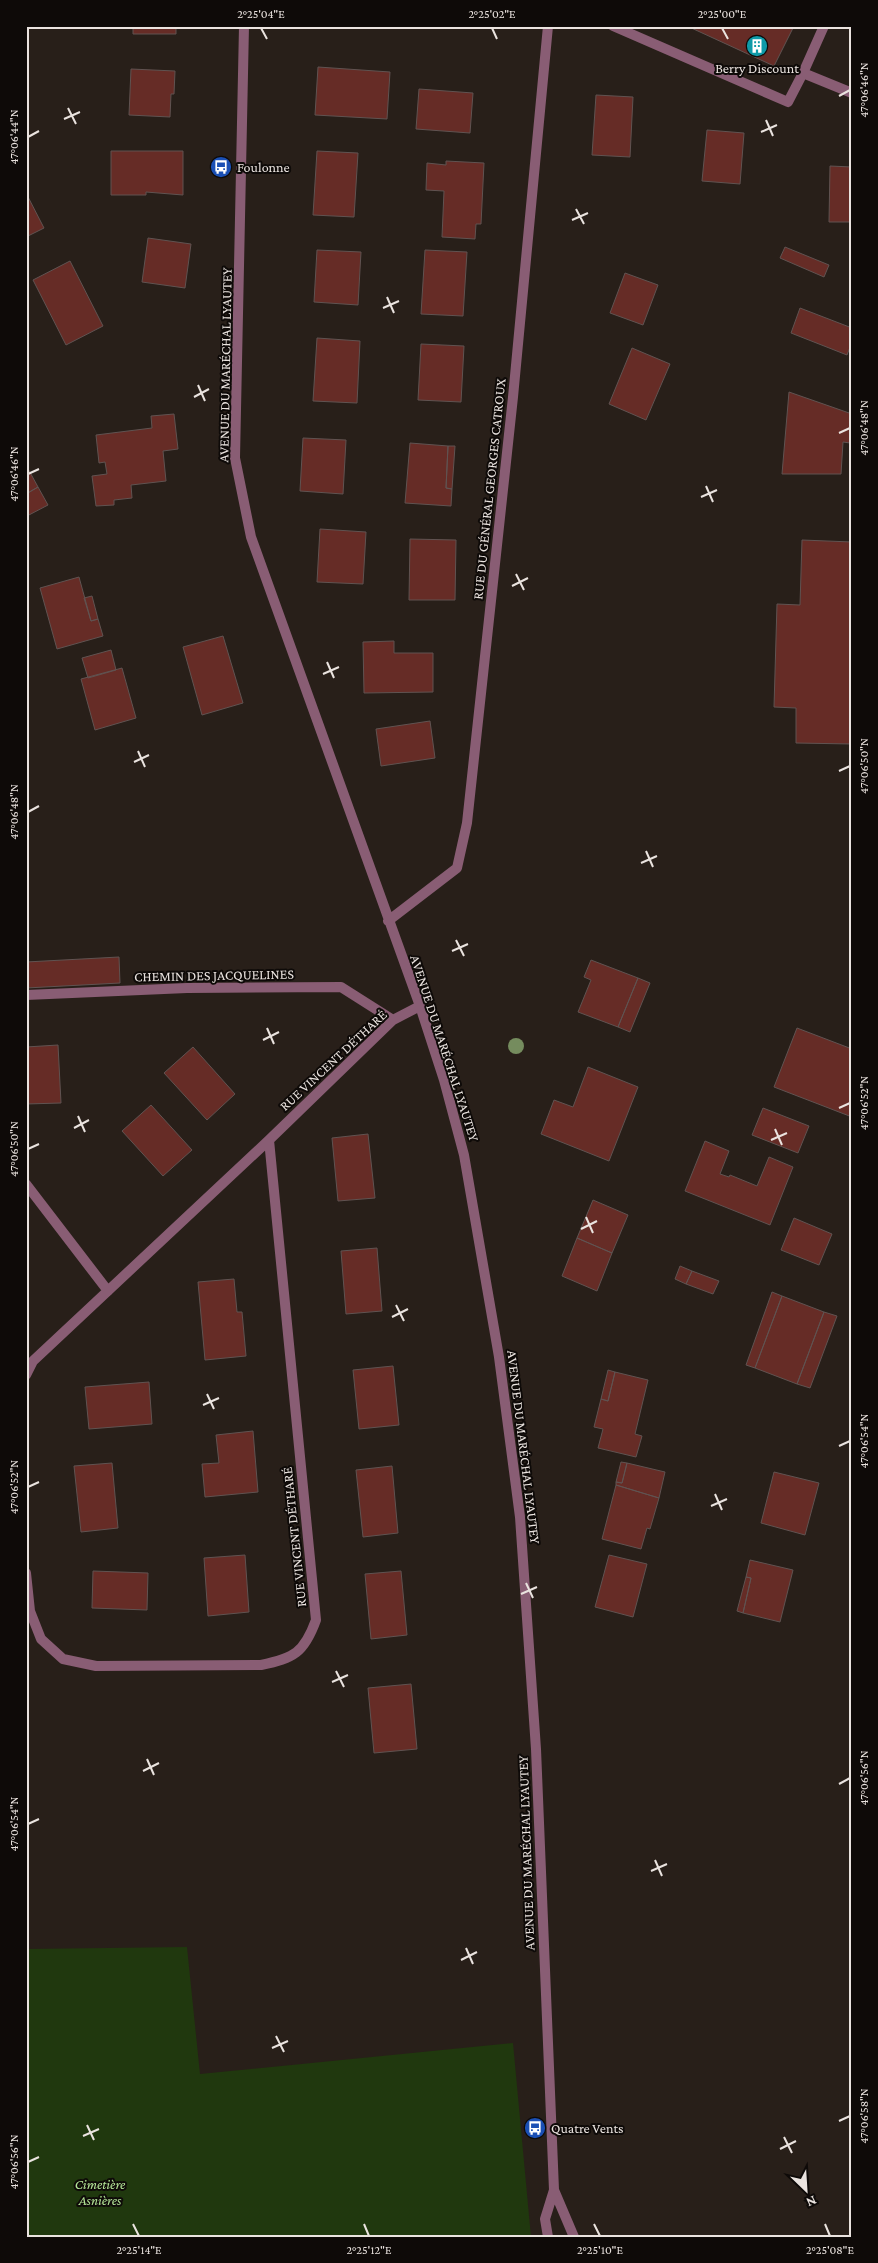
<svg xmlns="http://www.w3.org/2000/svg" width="878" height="2263" font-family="'Crimson Pro',serif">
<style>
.green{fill:#20380e}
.building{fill:#662c26;stroke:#605351}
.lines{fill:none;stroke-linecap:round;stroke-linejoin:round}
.service{stroke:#895d74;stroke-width:10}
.minor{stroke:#895d74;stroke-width:10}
.tree{fill:#758c5e}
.ticks{fill:none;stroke:#eae3df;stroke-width:2}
.labels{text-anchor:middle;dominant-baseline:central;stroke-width:4;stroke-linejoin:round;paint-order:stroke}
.poi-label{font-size:14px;fill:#eae3df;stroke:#0e0a08;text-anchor:start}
.street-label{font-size:14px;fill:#eae3df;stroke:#0e0a08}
.park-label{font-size:14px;font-style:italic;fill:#b4e597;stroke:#0e0a08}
.neatline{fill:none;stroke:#eae3df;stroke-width:2}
.ticks-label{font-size:12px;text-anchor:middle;fill:#eae3df}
</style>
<rect width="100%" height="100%" fill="#281f19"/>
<!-- green -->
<path class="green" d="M187 1947 200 2074 513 2043 531 2237H26V1949Z"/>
<!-- building -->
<path class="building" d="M133 26H176V34H133Z
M687 26H794L774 66Z
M318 67 390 72 387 119 315 115Z
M131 69 175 71 174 94H171L170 117 129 115Z
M419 89 473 93 470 133 416 129Z
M596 95 633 97 630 157 592 155Z
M707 130 744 133 740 184 702 181Z
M111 151H183V195L146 192V195H111Z
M317 151 358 153 354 217 313 215Z
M446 161 484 163 481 224H476L475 239 442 237 444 191 426 190 427 163 446 165Z
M830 166 852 167V222H829Z
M26 193 44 228 26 237Z
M148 238 191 244 185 288 142 282Z
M785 247 829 265 824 277 780 258Z
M317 250 361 252 358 305 314 302Z
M425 250 467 252 463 316 421 314Z
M70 261 103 326 66 345 33 280Z
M625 273 658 285 643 325 610 313Z
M800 308 852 328V342L847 355 791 333Z
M317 338 360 341 357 403 313 401Z
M421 344 464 346 461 402 418 400Z
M632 348 670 364 646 420 609 404Z
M789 392 852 414 850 443 843 442 841 474H782Z
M174 414 178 449 163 451 166 481 131 485 132 498 114 500V505L96 506 92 476 107 474 105 462 99 463 96 435 152 428 151 416Z
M303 438 346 440 343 494 300 491Z
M410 443 448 446 446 488 452 489 451 506 405 503Z
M448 446H455L452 489 446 488Z
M26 465 38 487 26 494Z
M38 487 48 505 27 516 26 494Z
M320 529 366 532 363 584 317 582Z
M410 539 456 540 455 600H409Z
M802 540 852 542V744L796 743V708L774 707 777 604 800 605Z
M79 577 91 621 98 619 103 636 57 649 40 588Z
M92 596 98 619 91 621 84 598Z
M223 636 243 703 202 715 183 647Z
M394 641V653H433V692L364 693 363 642Z
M111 650 116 670 88 678 82 658Z
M122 668 136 718 95 730 81 679Z
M430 721 435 758 381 766 376 729Z
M119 957 120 983 26 988V962Z
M591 960 638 978 618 1027 578 1012 591 980 584 977Z
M638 978 650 983 630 1032 618 1027Z
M797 1028 852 1049V1117L774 1087Z
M58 1045 61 1103 26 1104V1047Z
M193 1047 235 1094 207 1120 164 1073Z
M588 1067 638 1087 609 1161 541 1134 554 1100 573 1107Z
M151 1105 192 1150 163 1176 122 1131Z
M763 1108 809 1126 798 1153 752 1135Z
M368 1134 375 1198 338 1201 332 1138Z
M705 1141 729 1151 720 1174 729 1177 730 1175 757 1186 769 1157 793 1167 770 1225 685 1191Z
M850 1196H852V1240H851Z
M593 1200 628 1215 612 1253 577 1238Z
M794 1218 832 1234 819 1265 781 1250Z
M577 1238 612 1253 597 1291 562 1276Z
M377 1248 382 1311 346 1314 341 1251Z
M680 1266 692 1271 686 1284 675 1279Z
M692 1271 719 1281 713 1294 686 1284Z
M234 1279 237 1312H242L246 1356 205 1360 198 1282Z
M772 1292 782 1296 755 1368 746 1365Z
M782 1296 824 1312 797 1384 755 1368Z
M824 1312 837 1316 810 1388 797 1384Z
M393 1366 399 1425 359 1429 353 1370Z
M608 1370 615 1372 608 1401 601 1399Z
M615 1372 648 1380 635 1434 642 1436 636 1457 598 1448 603 1429 594 1427 601 1399 608 1401Z
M149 1382 152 1424 89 1429 85 1387Z
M253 1431 258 1492 205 1497 202 1464 219 1463 216 1435Z
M621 1462 627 1463 622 1483 616 1482Z
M112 1463 118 1528 81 1532 74 1466Z
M627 1463 665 1472 659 1498 616 1485V1482L622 1483Z
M392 1466 398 1533 363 1537 356 1470Z
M774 1472 819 1483 805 1535 761 1523Z
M616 1485 659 1498 650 1529 647 1528 641 1549 602 1539Z
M245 1555 249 1612 208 1616 204 1558Z
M609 1555 647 1564 633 1617 595 1607Z
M750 1560 793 1570 780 1622 743 1613 751 1578 746 1577Z
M93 1571 148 1573 147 1610 92 1608Z
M401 1571 407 1635 371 1639 365 1574Z
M746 1577 751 1578 743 1613 737 1611Z
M411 1684 417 1749 374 1753 368 1688Z"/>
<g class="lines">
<!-- service -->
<path class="service" d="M613 26 788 102 803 73
M824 26 803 73 852 93"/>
<!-- minor -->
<path class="minor" d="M244 26 235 458 251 537 420 1006 444 1080 464 1155 499 1357 520 1517 536 1749 554 2190 545 2219 548 2237
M388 921 457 868 467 823 513 397 548 26
M26 995 187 988 341 987 393 1020
M26 1184 108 1291
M26 1375 33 1361 269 1140 393 1020 420 1006
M26 1573 30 1611 41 1639 63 1659 96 1666 261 1665C294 1658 304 1653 316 1620L269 1140
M554 2190 574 2237"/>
</g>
<!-- trees -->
<circle class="tree" cx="516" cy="1046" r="8"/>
<!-- ticks -->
<path class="ticks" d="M261 28 267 39M492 28 497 39M722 28 728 39M839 96 850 90M68 108 76 124M64 119 80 112M766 120 773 136M761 132 777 125M28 137 39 131M576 209 584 224M572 220 588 213M387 297 394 313M383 308 399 301M198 385 205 401M194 397 209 389M839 433 850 428M28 474 39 469M706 486 713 502M701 497 717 490M516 574 524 590M512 586 528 578M327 662 334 678M323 674 339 667M138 751 145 767M134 762 149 755M839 771 850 766M28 812 39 806M646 851 653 867M641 863 657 856M456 940 464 956M452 951 468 944M267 1028 274 1044M263 1040 279 1032M839 1108 850 1103M78 1116 85 1132M74 1128 89 1120M775 1129 782 1145M771 1140 787 1133M28 1149 39 1144M586 1217 593 1233M581 1229 597 1221M396 1305 404 1321M392 1317 408 1309M207 1394 214 1409M203 1405 219 1398M839 1446 850 1441M28 1487 39 1482M715 1494 722 1510M711 1506 727 1499M526 1583 533 1598M521 1594 537 1587M336 1671 344 1687M332 1682 348 1675M147 1759 154 1775M143 1771 159 1763M839 1784 850 1778M28 1824 39 1819M655 1860 662 1876M651 1871 667 1864M466 1948 473 1964M461 1960 477 1952M276 2036 284 2052M272 2048 288 2041M839 2121 850 2116M87 2125 94 2140M83 2136 99 2129M784 2137 792 2153M780 2149 796 2141M28 2162 39 2157M133 2224 139 2236M364 2224 369 2236M594 2224 600 2236M825 2224 830 2236"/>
<!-- icons -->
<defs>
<g id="building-disc" transform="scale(1.125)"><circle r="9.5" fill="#0f9aa8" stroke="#0e0a08"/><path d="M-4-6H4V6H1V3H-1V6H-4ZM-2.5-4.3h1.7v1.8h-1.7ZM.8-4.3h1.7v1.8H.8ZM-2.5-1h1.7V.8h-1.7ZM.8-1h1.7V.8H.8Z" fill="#fff"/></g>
<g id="bus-disc" transform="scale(1.125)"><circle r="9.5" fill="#1a4fb4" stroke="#0e0a08"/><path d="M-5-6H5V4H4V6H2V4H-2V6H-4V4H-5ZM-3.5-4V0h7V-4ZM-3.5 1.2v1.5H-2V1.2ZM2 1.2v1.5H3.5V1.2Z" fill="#fff"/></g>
</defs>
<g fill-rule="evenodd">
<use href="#building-disc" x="757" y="46"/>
<use href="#bus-disc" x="221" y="167"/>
<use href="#bus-disc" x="535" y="2128"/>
</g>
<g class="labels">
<!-- poi labels -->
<g class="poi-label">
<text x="757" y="68" text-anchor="middle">Berry Discount</text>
<text x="237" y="167">Foulonne</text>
<text x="551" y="2128">Quatre Vents</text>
</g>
<!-- street labels -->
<g class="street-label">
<text transform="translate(225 365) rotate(-89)">AVENUE DU MARÉCHAL LYAUTEY</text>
<text transform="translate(489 489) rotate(-84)">RUE DU GÉNÉRAL GEORGES CATROUX</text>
<text transform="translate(214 975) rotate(-1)">CHEMIN DES JACQUELINES</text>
<text transform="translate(445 1048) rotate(72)">AVENUE DU MARÉCHAL LYAUTEY</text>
<text transform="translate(333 1060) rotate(-43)">RUE VINCENT DÉTHARÉ</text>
<text transform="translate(524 1447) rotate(83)">AVENUE DU MARÉCHAL LYAUTEY</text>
<text transform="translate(294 1537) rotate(-96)">RUE VINCENT DÉTHARÉ</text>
<text transform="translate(526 1853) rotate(-92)">AVENUE DU MARÉCHAL LYAUTEY</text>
</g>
<!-- park labels -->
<g class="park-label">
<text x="100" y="2184">Cimetière<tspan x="100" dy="16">Asnières</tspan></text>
</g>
</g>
<!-- border -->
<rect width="878" height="2263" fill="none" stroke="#0e0a08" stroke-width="55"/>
<!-- north arrow -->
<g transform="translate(806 2190) rotate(155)" stroke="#0e0a08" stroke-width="4" paint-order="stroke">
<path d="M0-4L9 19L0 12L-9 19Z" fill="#eae3df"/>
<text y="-8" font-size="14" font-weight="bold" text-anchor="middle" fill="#eae3df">N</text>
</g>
<rect x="28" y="28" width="822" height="2208" class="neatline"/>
<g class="ticks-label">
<text x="261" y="18">2°25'04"E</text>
<text x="492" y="18">2°25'02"E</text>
<text x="722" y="18">2°25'00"E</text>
<text transform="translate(864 90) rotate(-90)" y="4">47°06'46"N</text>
<text transform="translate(14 137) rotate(-90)" y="4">47°06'44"N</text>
<text transform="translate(864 428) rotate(-90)" y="4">47°06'48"N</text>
<text transform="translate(14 474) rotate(-90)" y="4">47°06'46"N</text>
<text transform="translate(864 766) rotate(-90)" y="4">47°06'50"N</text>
<text transform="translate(14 812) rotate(-90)" y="4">47°06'48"N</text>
<text transform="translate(864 1103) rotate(-90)" y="4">47°06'52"N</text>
<text transform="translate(14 1149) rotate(-90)" y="4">47°06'50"N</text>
<text transform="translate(864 1441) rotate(-90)" y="4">47°06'54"N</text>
<text transform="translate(14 1487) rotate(-90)" y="4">47°06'52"N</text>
<text transform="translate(864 1778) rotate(-90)" y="4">47°06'56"N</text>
<text transform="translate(14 1824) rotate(-90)" y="4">47°06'54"N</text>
<text transform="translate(864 2116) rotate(-90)" y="4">47°06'58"N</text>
<text transform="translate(14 2162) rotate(-90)" y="4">47°06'56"N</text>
<text x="139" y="2254">2°25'14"E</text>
<text x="369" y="2254">2°25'12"E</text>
<text x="600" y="2254">2°25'10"E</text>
<text x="830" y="2254">2°25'08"E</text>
</g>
</svg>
